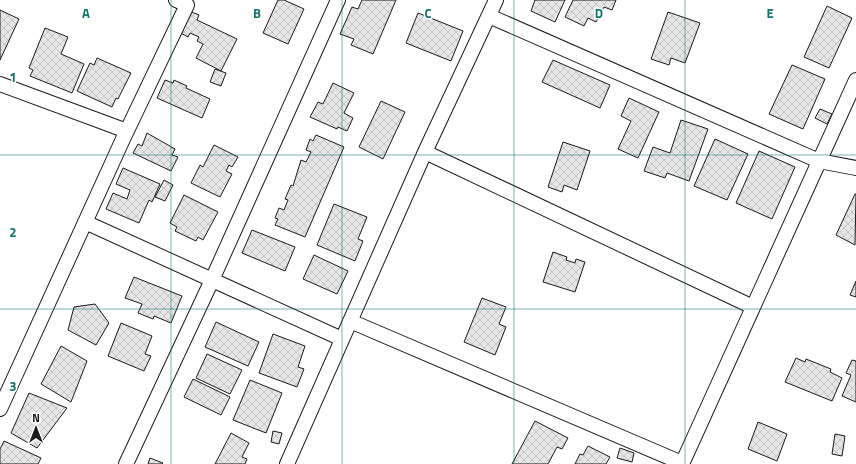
<svg xmlns="http://www.w3.org/2000/svg" width="856" height="464" font-family="'Titillium Web',sans-serif">
<style>
.building{fill:url(#building-cross-hatch);stroke:#1a1a1a}
.lines{fill:none;stroke-linecap:round;stroke-linejoin:round}
.street-casing{stroke:#1a1a1a;stroke-width:16}
.street{stroke:#fff;stroke-width:14}
.grid{fill:none;stroke:#0f766e;stroke-width:1;stroke-opacity:0.55}
.grid-label{font-size:13px;text-anchor:middle;font-weight:bold;fill:#0f766e;stroke:#fff;stroke-width:3;stroke-linejoin:round;paint-order:stroke}
</style>
<defs>
<pattern id="building-cross-hatch" width="8" height="8" patternUnits="userSpaceOnUse"><rect width="8" height="8" fill="#e6e6e6"/><path d="M0 0l8 8M0 8l8-8" fill="none" stroke="#c5c5c5"/></pattern>
</defs>
<rect width="100%" height="100%" fill="#fff"/>
<!-- building -->
<path class="building" d="M278 0H284L304 9 288 44 263 33Z
M362 0H396L373 54 351 45 354 39 340 34 352 7 358 9Z
M535 0H565L555 22 531 11Z
M573 0H616L612 10 604 7 596 22 588 18 584 26 565 17Z
M827 6 852 18 829 68 804 57Z
M0 10 19 19 0 60Z
M189 11 199 15 197 20 237 39 221 71 196 58 203 44 197 41 199 37 190 33 188 37 179 32Z
M668 12 700 23 685 63 671 58 669 65 651 59Z
M418 13 463 31 451 61 406 43Z
M45 28 68 37 61 54 84 64 72 93 30 76 33 70 29 68Z
M97 58 131 73 118 99 116 98 112 107 77 91 90 63 94 65Z
M553 60 610 85 600 108 542 82Z
M792 65 825 79 803 129 769 114Z
M215 69 226 73 221 86 210 82Z
M165 80 173 83 174 80 187 86 186 88 210 99 202 118 157 98Z
M333 83 354 93 344 113 353 118 347 131 338 127 337 129 310 117 318 102 323 104Z
M629 98 659 112 638 158 618 149 631 121 621 116Z
M381 101 405 112 383 159 359 147Z
M820 109 832 114 827 124 815 118Z
M681 120 708 129 689 181 667 173 665 178 644 171 653 147 670 153Z
M147 133 175 149 172 155 178 157 171 171 133 153 138 144 142 146Z
M316 135 344 147 305 237 275 225 278 219 275 218 279 208 284 210 288 200 285 199 291 185 293 186 301 160 306 162 311 152 306 150 310 139 313 141Z
M715 139 748 154 727 200 694 186Z
M563 142 590 151 577 190 564 185 562 192 548 187Z
M214 145 238 157 232 167 229 165 226 171 232 174 220 197 191 183 200 165 203 167Z
M759 151 795 167 772 219 736 203Z
M123 168 160 184 152 202 149 200 139 223 106 209 113 193 127 199 130 190 116 184Z
M164 180 173 185 165 201 155 197Z
M855 194H856L855 245 836 235Z
M184 195 218 212 203 240 198 237 196 241 175 231 177 227 170 223Z
M334 204 367 217 358 239 363 241 355 261 317 245Z
M252 230 295 247 285 271 242 253Z
M553 252 567 257 566 260 575 263 576 259 585 262 575 292 543 282Z
M314 255 348 271 337 294 303 279Z
M134 277 182 296 171 323 154 316 153 319 138 313 142 304 125 298Z
M856 281V297L850 295Z
M482 298 506 307 499 324 506 327 495 355 464 342Z
M95 304 109 323 96 345 68 330 74 307Z
M216 322 259 342 248 366 205 347Z
M121 323 152 336 145 354 151 356 144 371 108 356Z
M273 334 305 346 298 367 304 369 297 387 259 373Z
M61 346 87 361 71 402 41 384Z
M207 354 242 370 230 394 196 378Z
M796 358 805 362 806 359 831 369 830 372 842 378 832 401 785 382Z
M852 360 856 361V402L842 396 851 375 846 373Z
M193 379 230 397 221 415 184 397Z
M250 380 282 393 266 433 233 420Z
M29 393 67 408 37 448 11 433Z
M535 421 568 438 562 449 557 447 548 464H512Z
M758 422 787 434 777 461 748 449Z
M273 431 282 433 279 444 271 442Z
M231 433 249 443 242 457 247 459 245 464H215Z
M835 434 845 436 842 456 832 454Z
M4 441 41 458 38 464H0V449Z
M588 446 610 457 606 464H575L580 454 583 455Z
M620 448 634 453 632 462 617 458Z
M150 458 163 463 162 464H148Z"/>
<g class="lines">
<!-- street casing -->
<g class="street-casing">
<path id="street" d="M489 16 819 161 856 168
M0 84 127 131
M425 152 753 307
M85 222 342 339
M350 321 682 463
M0 409 123 139 187 5 176 0
M126 464 212 280 338 0
M287 464 425 152 496 0
M682 464 856 80"/>
</g>
<!-- street -->
<use href="#street" class="street"/>
</g>
<!-- grid -->
<path class="grid" d="M171 0V464M342 0V464M514 0V464M685 0V464M0 155H856M0 309H856"/>
<g class="grid-label">
<text x="86" y="18">A</text>
<text x="257" y="18">B</text>
<text x="428" y="18">C</text>
<text x="599" y="18">D</text>
<text x="770" y="18">E</text>
<text x="13" y="82">1</text>
<text x="13" y="237">2</text>
<text x="13" y="391">3</text>
</g>
<!-- north arrow -->
<g transform="translate(36 428)" stroke="#ffffff" stroke-width="3" paint-order="stroke">
<path d="M0-3L7 15L0 10L-7 15Z" fill="#1a1a1a"/>
<text y="-6" font-size="11" font-weight="bold" text-anchor="middle" fill="#1a1a1a">N</text>
</g>
</svg>
